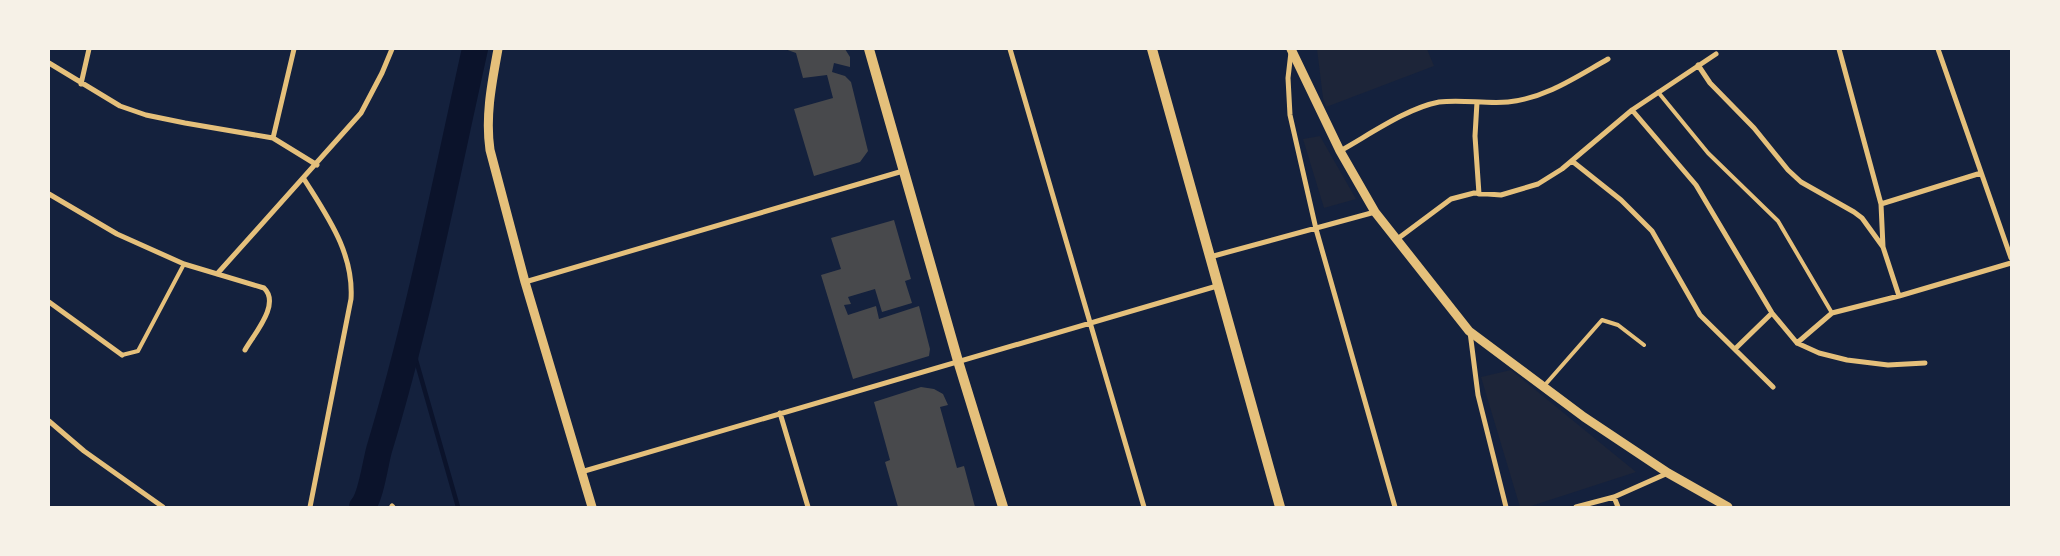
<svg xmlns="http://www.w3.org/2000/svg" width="2060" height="556" font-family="'Times New Roman',serif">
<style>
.green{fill:#1d2539}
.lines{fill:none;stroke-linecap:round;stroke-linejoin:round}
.stream{stroke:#0b132b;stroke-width:4.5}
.river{stroke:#0b132b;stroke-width:26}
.building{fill:#48494c}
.service{stroke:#e5c07b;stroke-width:4}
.minor{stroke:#e5c07b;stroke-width:5}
.tertiary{stroke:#e5c07b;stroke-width:9}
.secondary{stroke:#e5c07b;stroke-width:10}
</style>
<rect width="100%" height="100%" fill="#14213d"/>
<!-- green -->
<path class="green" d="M1317 49H1427L1434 66 1326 107 1323 98Z
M1320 136 1356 199 1324 208 1303 139Z
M1511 370 1636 472 1528 507H1520L1481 377Z"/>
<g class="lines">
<!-- stream -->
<path class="stream" d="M414 319 416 360 458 507"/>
<!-- river -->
<path class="river" d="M362 507C371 497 375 465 379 450 419 318 445 183 475 49"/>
</g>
<!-- building -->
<path class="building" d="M785 49H845L850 57V67L834 63 832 72 845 76 851 82 868 151 860 162 814 176 794 109 833 98 827 75 803 78 796 53Z
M894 220 911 279 905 281 912 303 882 312 875 289 848 297 851 304 844 305 848 315 876 306 879 319 919 306 930 349 929 356 853 379 821 275 841 269 831 238Z
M921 387 934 389 943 394 948 405 940 407 957 468 964 466 975 507H898L885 462 890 460 874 402Z"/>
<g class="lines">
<!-- service -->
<path class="service" d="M1658 92 1708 153 1778 221 1832 313
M122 355 138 351 184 264
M1544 386 1602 320 1618 325 1644 345"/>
<!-- minor -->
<path class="minor" d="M1010 49 1144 507
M1839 49 1881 204 1883 247 1899 296
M1938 49 2011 258
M1291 52 1288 78 1290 115 1316 229 1395 507
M49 63 120 106 146 115 185 123 273 138 317 165
M1698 65 1710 83 1754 128 1788 170 1801 182 1854 212 1862 218 1883 247
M81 84 89 49
M1477 102 1475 136 1479 194
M1632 110 1696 185 1772 313 1797 343 1819 353 1847 360 1888 365 1925 363
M273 138 294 49
M1340 151C1369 135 1407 108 1439 102 1461 99 1485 104 1508 102 1546 98 1576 77 1608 59
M1572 161 1621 200 1652 231 1700 315 1773 387
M304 179C327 216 354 253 351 299L310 507
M49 194 117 234 184 264 264 288C281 304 254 334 245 350
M1881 204 1981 173
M1396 240 1451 199 1474 193 1501 195 1538 184 1562 169 1632 110 1716 54
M1210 257 1375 212
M217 274 361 113 382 73 392 49
M525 282 903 171
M49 302 122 355
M1470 332 1478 395 1506 507
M1797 343 1832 313 1899 296 2011 263
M1736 348 1772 313
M780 413 808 507
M49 421 84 451 163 507
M581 472 1217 286
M1614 497 1618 507
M392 506 393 507
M1576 507 1614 497 1668 473"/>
<!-- tertiary -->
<path class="tertiary" d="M498 49C492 82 485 116 490 150L525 282 592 507
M1291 49 1340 151 1375 212 1469 331 1584 417 1668 473 1728 507"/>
<!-- secondary -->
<path class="secondary" d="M869 49 958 361 1003 507
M1152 49 1280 507"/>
</g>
<!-- border -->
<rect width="2060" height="556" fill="none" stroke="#f6f1e7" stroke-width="100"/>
</svg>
